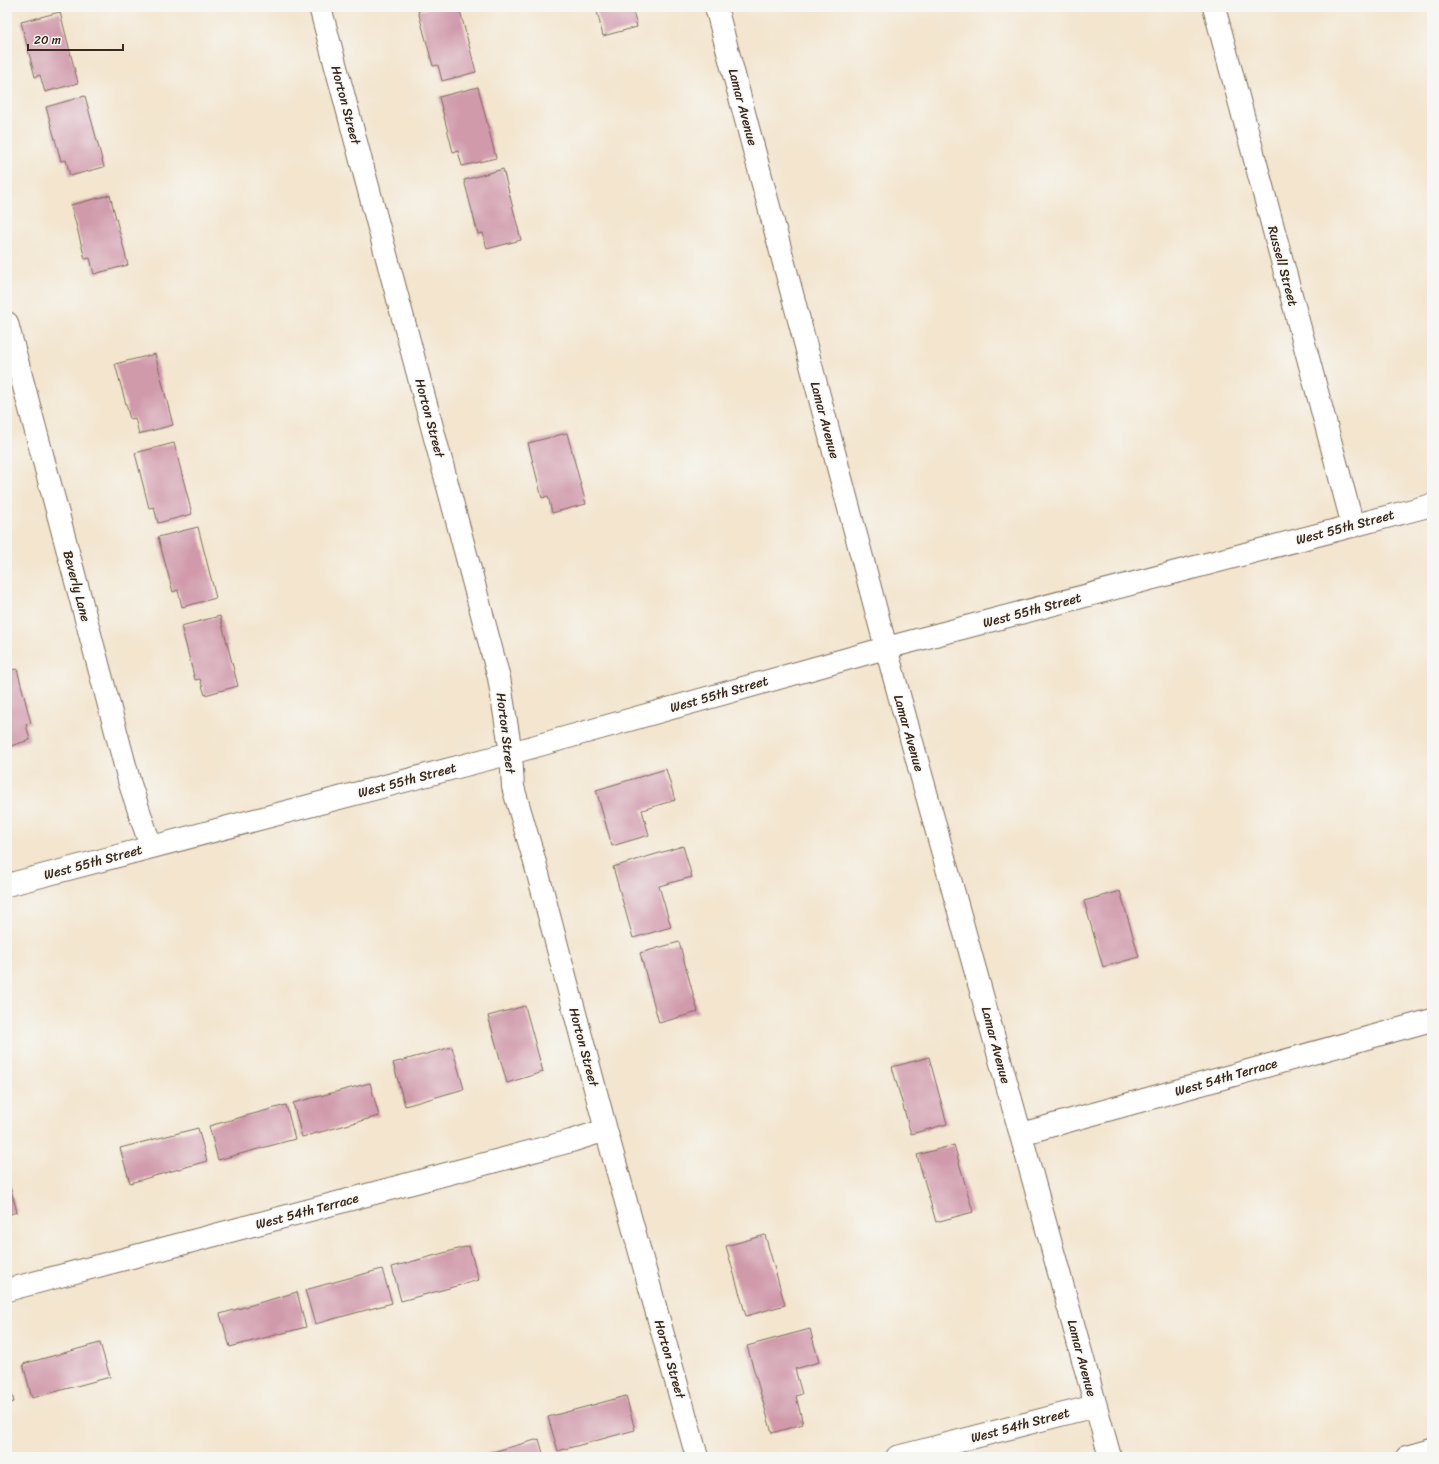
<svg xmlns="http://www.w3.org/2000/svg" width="1439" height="1464" font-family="Sriracha,sans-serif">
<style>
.building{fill:#d09aab}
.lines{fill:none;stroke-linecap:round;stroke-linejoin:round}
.minor-casing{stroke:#7b6b5c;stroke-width:24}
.minor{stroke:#fff;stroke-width:22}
.labels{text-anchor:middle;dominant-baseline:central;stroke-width:3;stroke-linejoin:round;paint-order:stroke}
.street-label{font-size:13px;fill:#3b2a1e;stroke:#f6f6f2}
</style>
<rect width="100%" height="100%" fill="#f6f6f2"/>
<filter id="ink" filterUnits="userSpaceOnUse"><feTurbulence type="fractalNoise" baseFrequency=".025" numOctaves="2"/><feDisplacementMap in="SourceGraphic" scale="8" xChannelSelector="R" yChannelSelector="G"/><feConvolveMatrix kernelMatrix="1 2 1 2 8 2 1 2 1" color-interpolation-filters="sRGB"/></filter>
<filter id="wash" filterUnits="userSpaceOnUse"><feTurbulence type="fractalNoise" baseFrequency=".012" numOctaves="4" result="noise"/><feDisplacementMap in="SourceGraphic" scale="16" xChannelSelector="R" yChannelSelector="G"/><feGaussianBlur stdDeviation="0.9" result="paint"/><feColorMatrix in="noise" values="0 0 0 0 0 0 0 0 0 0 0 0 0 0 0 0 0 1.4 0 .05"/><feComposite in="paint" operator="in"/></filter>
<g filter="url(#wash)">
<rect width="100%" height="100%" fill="#f3e5ce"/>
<g id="blocks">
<!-- building -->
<path class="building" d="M435 7H459L476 72 442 81 438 65 433 66 418 11Z
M596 7H637L638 9 633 11 637 27 603 36Z
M60 12 78 83 45 92 40 75 35 77 21 22Z
M478 87 496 158 462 166 458 151 453 152 439 97Z
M85 96 104 167 70 176 66 160 61 161 46 107Z
M503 169 521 240 487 249 483 233 478 234 464 180Z
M110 195 128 265 94 274 90 258 85 259 71 205Z
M155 354 173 425 139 434 135 418 130 419 115 364Z
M567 433 586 504 552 513 548 496 542 498 528 443Z
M174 443 192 514 158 523 154 507 149 508 135 453Z
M198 527 216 598 182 607 178 590 173 592 158 537Z
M220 616 238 686 205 695 200 679 195 680 181 626Z
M17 669 31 723 26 724 30 740 7 747V671Z
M666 769 675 800 642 810 649 835 612 846 596 790Z
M683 846 692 877 659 886 671 927 633 938 613 867Z
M1120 891 1139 957 1103 967 1084 901Z
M679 942 698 1012 659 1023 640 953Z
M525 1006 543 1072 507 1083 488 1016Z
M452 1047 464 1089 405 1106 393 1063Z
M929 1057 947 1124 911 1134 892 1067Z
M370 1083 379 1116 302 1137 293 1103Z
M286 1105 295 1139 218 1160 209 1126Z
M198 1128 207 1161 130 1183 120 1148Z
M954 1145 973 1212 936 1222 917 1155Z
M7 1176 17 1212 7 1215Z
M765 1235 785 1305 746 1316 726 1246Z
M469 1246 479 1280 401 1301 392 1267Z
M382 1269 392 1303 315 1324 305 1290Z
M297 1292 306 1327 230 1347 220 1314Z
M810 1329 819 1362 795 1369 802 1394 796 1396 803 1424 772 1433 747 1346Z
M100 1343 110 1377 32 1398 23 1364Z
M7 1377 14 1402 7 1404Z
M626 1396 635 1430 558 1451 548 1417Z
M539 1439 544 1457H475Z"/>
</g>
</g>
<g filter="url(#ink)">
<use href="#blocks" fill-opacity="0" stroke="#7b6b5c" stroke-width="1"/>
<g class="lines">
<!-- minor casing -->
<g class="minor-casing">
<path id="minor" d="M320 7 499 678 511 753 513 787 534 859 606 1130 697 1457
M716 7 886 648 1110 1457
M1214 7 1353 526
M7 323 130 784 151 847
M7 885 511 753 886 648 1432 505
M1021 1134 1432 1020
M7 1290 571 1141 606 1130
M897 1457 1095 1406
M1407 1457 1432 1450"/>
</g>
<!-- minor -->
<use href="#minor" class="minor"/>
</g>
</g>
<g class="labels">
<!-- street labels -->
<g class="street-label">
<text transform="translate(346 105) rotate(75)">Horton Street</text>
<text transform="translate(743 107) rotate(75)">Lamar Avenue</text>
<text transform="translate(1283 266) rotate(75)">Russell Street</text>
<text transform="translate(430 418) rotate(75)">Horton Street</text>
<text transform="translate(825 420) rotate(75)">Lamar Avenue</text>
<text transform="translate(1345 527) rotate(-15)">West 55th Street</text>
<text transform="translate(77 586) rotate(75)">Beverly Lane</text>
<text transform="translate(1032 610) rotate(-15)">West 55th Street</text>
<text transform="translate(719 694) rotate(-16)">West 55th Street</text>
<text transform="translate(506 733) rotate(83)">Horton Street</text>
<text transform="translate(909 733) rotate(74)">Lamar Avenue</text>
<text transform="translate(407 780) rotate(-15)">West 55th Street</text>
<text transform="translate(93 862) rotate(-15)">West 55th Street</text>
<text transform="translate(996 1045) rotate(75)">Lamar Avenue</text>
<text transform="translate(584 1047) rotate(75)">Horton Street</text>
<text transform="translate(1226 1077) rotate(-16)">West 54th Terrace</text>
<text transform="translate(307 1211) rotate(-15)">West 54th Terrace</text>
<text transform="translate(1082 1358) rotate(75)">Lamar Avenue</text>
<text transform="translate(670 1359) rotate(74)">Horton Street</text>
<text transform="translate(1020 1425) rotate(-15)">West 54th Street</text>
</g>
</g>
<!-- margin -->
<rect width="1439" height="1464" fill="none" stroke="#f6f6f2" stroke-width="24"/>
<!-- scale -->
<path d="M28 44v6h95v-6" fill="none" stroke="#3b2a1e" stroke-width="2"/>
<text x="34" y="44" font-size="12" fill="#3b2a1e" stroke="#f6f6f2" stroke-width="3" paint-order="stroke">20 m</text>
</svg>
